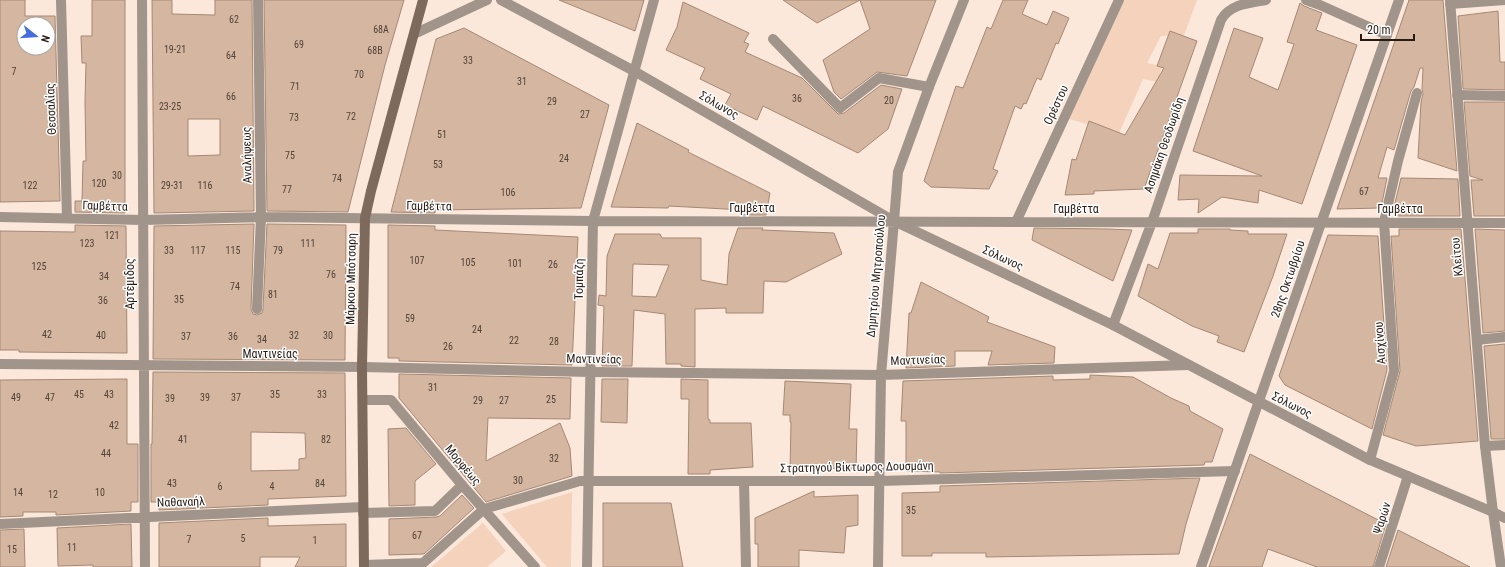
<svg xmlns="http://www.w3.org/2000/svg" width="1505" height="567" font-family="'Roboto Condensed',sans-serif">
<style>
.green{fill:#f4d2bb}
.building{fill:#d5b6a1;stroke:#a58874;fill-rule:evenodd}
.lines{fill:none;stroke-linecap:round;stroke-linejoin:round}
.pedestrian{stroke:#a1948b;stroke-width:10}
.minor{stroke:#a1948b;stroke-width:10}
.tertiary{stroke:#a1948b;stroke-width:10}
.secondary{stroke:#7d6a5d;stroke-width:10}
.labels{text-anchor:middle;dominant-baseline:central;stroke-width:3;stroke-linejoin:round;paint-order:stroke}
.number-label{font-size:10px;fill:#524237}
.street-label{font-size:12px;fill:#271b14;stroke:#fff}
</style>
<rect width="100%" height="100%" fill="#fbe8db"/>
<!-- green -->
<path class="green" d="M1123 0H1197L1184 35 1161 36 1147 63 1162 66 1158 82 1143 79 1119 133 1069 119Z
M572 492 571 567H547L502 514Z
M483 523 506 551 487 567H431Z"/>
<!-- building -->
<path class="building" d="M0 0H25V16H55L60 201 0 202ZM24 24H48V48H24Z
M92 0H125V213L75 212V201H82L83 161H86L85 101 86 63H82L81 36H92Z
M152 0H172V14L215 15V0H252L254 211 154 213ZM188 119H220V155L188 156Z
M264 0H404L385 65 348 212 267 211Z
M559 0H644L635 31Z
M783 0H936L907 76 877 72 841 99 834 92 823 60 870 29 860 0 817 23Z
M1003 0H1028L1022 14 1047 25 1053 11 1069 18 1058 44 1056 43 1041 80 1037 78 1026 104 1024 103 1021 109 1015 106 993 169 998 171 989 189 931 187 924 181 956 86 963 88 987 27 991 29Z
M1409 0H1443L1457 171 1418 158 1421 102 1423 94 1422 89 1423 68H1420L1414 87 1411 91 1394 150 1387 147 1378 178H1387L1381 208 1337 209Z
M683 2 749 33 744 42 749 44 745 52 802 78 838 114 844 113 881 85 902 89 888 129 858 153 763 106 757 120 725 105 731 94 700 79 705 68 666 50 677 27Z
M1300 3 1304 6 1322 13 1316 30 1357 45 1302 204 1259 190 1258 203 1222 197 1198 213 1199 199 1178 200 1180 175 1262 176 1193 151 1234 28 1263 38 1249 77 1278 90 1294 44 1287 42Z
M1498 11 1500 62H1505V90L1463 89 1458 16Z
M464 28 609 105 581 208 435 210V213L391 212 436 39Z
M1170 31 1197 41 1144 189 1094 191V194L1065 195 1072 159 1076 160 1089 121 1125 135 1164 68 1157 66Z
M1464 102H1505V216H1474L1471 180H1483L1470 176Z
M637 123 689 150 688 152 770 193 766 215H742L744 210 669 206 668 208 611 207Z
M1401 178 1458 179 1460 216H1398V207H1394Z
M254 224 251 309 253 314 257 315 262 313 263 309 267 224 346 225 345 360 153 359 154 226Z
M75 225 126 226 127 353 19 352V350H0V231L75 232Z
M388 225 435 226V230L578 237 572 365 399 361V358H388Z
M738 228H763L762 230 834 233 842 254 786 282 764 281 763 313H726V308L695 309V367L681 366V364H666L665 314 634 310 632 366H602L604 306 598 305 599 295 606 296 607 256 615 234H660L662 238H701V280L727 285 729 254ZM633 264 669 265 656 297 632 296Z
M1034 228 1109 229 1132 230 1113 281 1032 240Z
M1198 229H1230V230L1248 231V234H1287L1273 276 1244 352 1217 342 1219 336 1192 326 1138 296 1148 264 1158 269 1170 233H1198Z
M1399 229H1461L1478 441 1416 446 1383 435 1400 371 1391 236H1399Z
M1475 229 1505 230V331L1483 333Z
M1328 235 1378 236 1387 370 1372 429 1285 385 1279 376Z
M921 282 989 317 987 322 1055 347 1054 363 988 365 992 351H955V366L906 368 909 313H911Z
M1505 344V439H1491L1484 346Z
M153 372 345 373 346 496 268 499V505L159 510V502H151V444H152ZM251 432 305 433 306 458 299 459V470L251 471Z
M399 374 571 378 570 419 488 418 486 461 560 423 570 448 572 476 486 502 399 398Z
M1090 375 1133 377 1171 398 1189 406 1190 411 1223 429 1212 462H1205L1204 465 940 473V472L906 471V421H901L903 381 1053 376V380L1090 379Z
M127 379V444H138V502H131V511L56 515V512H23V516L0 517V380Z
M602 379H628L627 423 601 422Z
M681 379 708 380V419L710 420V423H751L753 467 710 470V474H688L689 399H681Z
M785 381 851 384 849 429H857L856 469 816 468 815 472H790L791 422H790V415H783Z
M406 428 436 464 415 481V505L389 506 388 429Z
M1250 454 1386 524 1373 567H1317L1268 549 1262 567H1209Z
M1200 478 1186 524 1179 554 986 557V553H932V556H902V493L940 492V486Z
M814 491V497L858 495V525L846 527 844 553 799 550V567H758V544H755V518Z
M462 495 474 508 424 554 389 555V519L436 517 440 516Z
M603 503H671L683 567H603Z
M268 518V526L346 524V567H295L300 557H260V567H159V523Z
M131 524 132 567H93V565L58 566 57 528Z
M24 529 25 567H0V530Z
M1398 530 1408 535 1470 567H1386Z"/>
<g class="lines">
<!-- pedestrian -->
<path class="pedestrian" d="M773 39 840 108 879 78 929 87
M1384 222 1398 161 1417 93
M257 309 261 217
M591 372 881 375
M1493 512 1505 518
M363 513 435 511 462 485
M364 565 423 563 484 509"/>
<!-- minor -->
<path class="minor" d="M61 0 67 218
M142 0 145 567
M258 0 261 217
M1306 0 1320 5 1387 35
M1450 4 1505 0
M1457 95 1505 96
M0 217 143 220 261 217 593 221 1505 223
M1016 222 1119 0
M1113 325 1152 222 1221 20C1230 4 1249 3 1266 0
M1477 340 1505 337
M0 364 362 367 591 372
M881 375 1189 365
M363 400H391L462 485 535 567
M1485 446 1505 445
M1370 460 1394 371 1384 222
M744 481 746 567
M484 509 580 481H880L1235 471
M0 524 363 507
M587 567 593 221 654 0
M878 567 881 375 894 221 898 172 929 87 964 0
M1379 567 1408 476"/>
<!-- tertiary -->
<path class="tertiary" d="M501 0 634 71 894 221 1113 325 1370 460 1493 512
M1450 0 1485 446 1493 512 1501 567
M414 34 487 0
M1201 567 1399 0"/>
<!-- secondary -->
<path class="secondary" d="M364 567 362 367 365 218 371 191 423 0"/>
</g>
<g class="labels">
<!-- number labels -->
<g class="number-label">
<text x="234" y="19">62</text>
<text x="381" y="29">68Α</text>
<text x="299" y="44">69</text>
<text x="175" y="49">19-21</text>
<text x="375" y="50">68Β</text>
<text x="231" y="55">64</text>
<text x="468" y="60">33</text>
<text x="14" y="71">7</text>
<text x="359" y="74">70</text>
<text x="522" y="81">31</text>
<text x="295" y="86">71</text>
<text x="231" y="96">66</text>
<text x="797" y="98">36</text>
<text x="889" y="100">20</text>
<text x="552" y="101">29</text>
<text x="170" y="106">23-25</text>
<text x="585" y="114">27</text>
<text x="351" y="116">72</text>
<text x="294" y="117">73</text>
<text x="442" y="134">51</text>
<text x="290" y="155">75</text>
<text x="564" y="158">24</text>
<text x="438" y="164">53</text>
<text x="117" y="175">30</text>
<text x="337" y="178">74</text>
<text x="99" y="183">120</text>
<text x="30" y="185">122</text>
<text x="172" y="185">29-31</text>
<text x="205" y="185">116</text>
<text x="287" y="189">77</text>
<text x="1364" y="191">67</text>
<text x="508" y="192">106</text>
<text x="112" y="235">121</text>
<text x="87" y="243">123</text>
<text x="308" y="243">111</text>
<text x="169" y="250">33</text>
<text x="198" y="250">117</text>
<text x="233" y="250">115</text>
<text x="278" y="250">79</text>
<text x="417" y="260">107</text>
<text x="468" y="262">105</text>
<text x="515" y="263">101</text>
<text x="553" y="264">26</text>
<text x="39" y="266">125</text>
<text x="331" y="274">76</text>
<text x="104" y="276">34</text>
<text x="235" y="286">74</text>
<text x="273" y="294">81</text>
<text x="179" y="299">35</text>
<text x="103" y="300">36</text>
<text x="410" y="318">59</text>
<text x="477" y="329">24</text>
<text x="47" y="334">42</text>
<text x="101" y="335">40</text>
<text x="294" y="335">32</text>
<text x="328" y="335">30</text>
<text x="186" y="336">37</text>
<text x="233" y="336">36</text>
<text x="262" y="339">34</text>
<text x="514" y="340">22</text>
<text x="554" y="341">28</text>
<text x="448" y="346">26</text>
<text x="433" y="387">31</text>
<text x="79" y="394">45</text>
<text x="109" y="394">43</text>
<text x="275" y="394">35</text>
<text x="322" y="394">33</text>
<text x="16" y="397">49</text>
<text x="50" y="397">47</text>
<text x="205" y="397">39</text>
<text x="236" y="397">37</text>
<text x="170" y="398">39</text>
<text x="551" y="399">25</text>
<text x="478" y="400">29</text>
<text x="504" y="400">27</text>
<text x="114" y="425">42</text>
<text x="183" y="439">41</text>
<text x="326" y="439">82</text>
<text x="106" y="453">44</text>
<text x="554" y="458">32</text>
<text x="518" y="480">30</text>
<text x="172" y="483">43</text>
<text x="320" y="483">84</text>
<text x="220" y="486">6</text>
<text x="272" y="486">4</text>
<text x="18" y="492">14</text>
<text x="100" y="492">10</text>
<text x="53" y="494">12</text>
<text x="911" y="510">35</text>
<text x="417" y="535">67</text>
<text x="243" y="538">5</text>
<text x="189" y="539">7</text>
<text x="315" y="540">1</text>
<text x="72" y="547">11</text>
<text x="12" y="549">15</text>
</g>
<!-- street labels -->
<g class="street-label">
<text transform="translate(719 105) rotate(30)">Σόλωνος</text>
<text transform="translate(1056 105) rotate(-65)">Ορέστου</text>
<text transform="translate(51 109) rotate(-92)">Θεσσαλίας</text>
<text transform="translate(1164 145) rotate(-71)">Ασημάκη Θεοδωρίδη</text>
<text transform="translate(247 155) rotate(-91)">Αναλήψεως</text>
<text transform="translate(105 206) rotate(2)">Γαμβέττα</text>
<text transform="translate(429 206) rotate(1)">Γαμβέττα</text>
<text x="752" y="208">Γαμβέττα</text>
<text x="1076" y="209">Γαμβέττα</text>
<text x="1400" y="209">Γαμβέττα</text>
<text transform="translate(1457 257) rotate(-95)">Κλείτου</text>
<text transform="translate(1003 258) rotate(25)">Σόλωνος</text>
<text transform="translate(876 276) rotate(-85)">Δημητρίου Μητροπούλου</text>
<text transform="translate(351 279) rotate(-89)">Μάρκου Μπότσαρη</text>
<text transform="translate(579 279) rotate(-89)">Τομπάζη</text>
<text transform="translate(1288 279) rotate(-71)">28ης Οκτωβρίου</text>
<text transform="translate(130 284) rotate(-90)">Αρτέμιδος</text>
<text transform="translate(1380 343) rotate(-94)">Αισχίνου</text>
<text x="270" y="354">Μαντινείας</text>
<text transform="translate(594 359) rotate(1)">Μαντινείας</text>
<text transform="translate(918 360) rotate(-2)">Μαντινείας</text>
<text transform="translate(1292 405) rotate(27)">Σόλωνος</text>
<text transform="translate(463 465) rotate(50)">Μορφέως</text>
<text transform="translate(857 467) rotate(-1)">Στρατηγού Βίκτωρος Δουσμάνη</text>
<text transform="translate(181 502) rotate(-2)">Ναθαναήλ</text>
<text transform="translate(1382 518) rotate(-72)">Ψαρών</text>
</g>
</g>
<!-- north arrow -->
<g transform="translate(36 36) rotate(107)"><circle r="19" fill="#ffffff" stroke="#a9a4a1"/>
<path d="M0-3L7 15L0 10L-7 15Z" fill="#446cdf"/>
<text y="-6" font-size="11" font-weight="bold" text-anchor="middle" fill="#271b14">N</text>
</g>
<!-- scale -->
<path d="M1361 34v6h53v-6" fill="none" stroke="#271b14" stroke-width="2"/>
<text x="1367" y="34" font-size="12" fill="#271b14" stroke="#ffffff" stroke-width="3" paint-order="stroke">20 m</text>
</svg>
